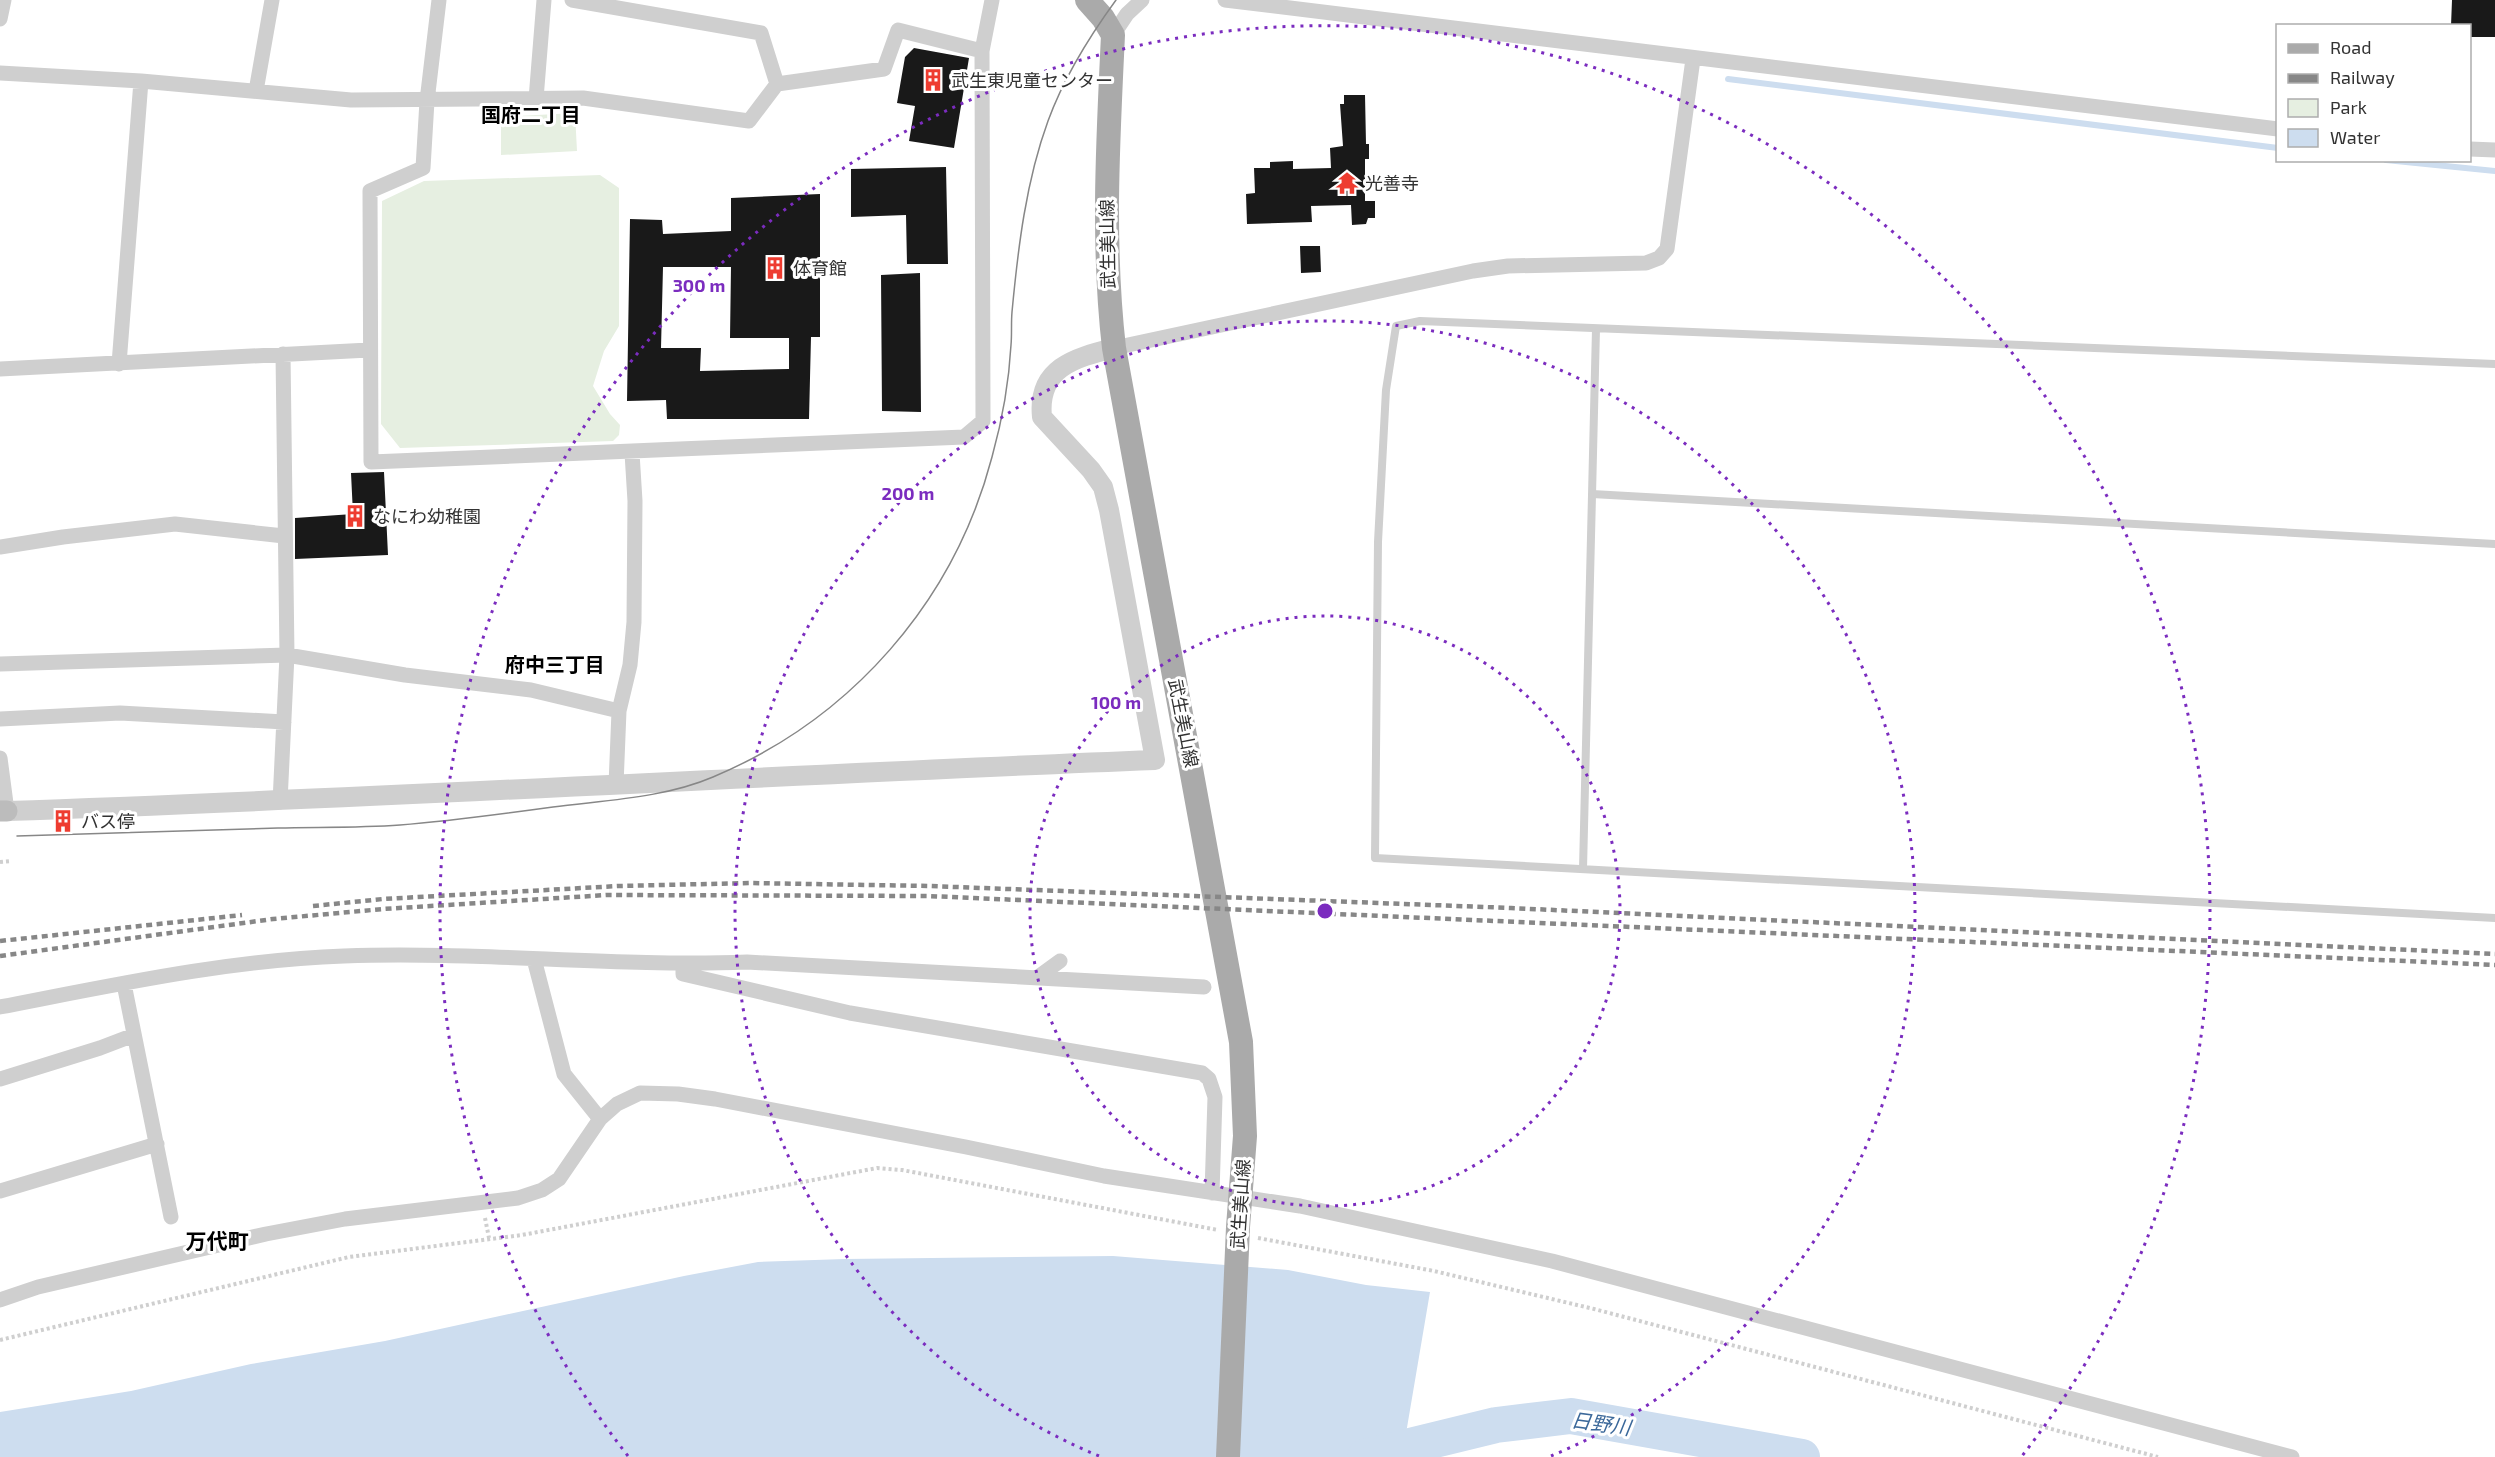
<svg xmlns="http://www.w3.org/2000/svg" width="2495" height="1457" font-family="'Exo 2','Noto Sans JP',sans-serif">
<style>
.green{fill:#e6efe1}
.water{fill:#cdddef}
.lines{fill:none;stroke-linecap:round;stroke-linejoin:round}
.stream{stroke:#cdddef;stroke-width:6}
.river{stroke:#cdddef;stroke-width:36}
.building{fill:#191919;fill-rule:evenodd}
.path{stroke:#cfcfcf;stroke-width:4;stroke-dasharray:3 3;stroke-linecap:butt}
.service{stroke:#cfcfcf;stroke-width:8}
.minor{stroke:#cfcfcf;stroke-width:15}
.tertiary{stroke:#cfcfcf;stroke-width:20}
.secondary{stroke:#bcbcbc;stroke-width:21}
.primary{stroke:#aaa;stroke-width:24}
.tram{stroke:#878787;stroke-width:1.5}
.rail{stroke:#878787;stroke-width:4.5;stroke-dasharray:6 4.5;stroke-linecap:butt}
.ring{fill:none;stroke:#7b2cbf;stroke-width:3;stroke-dasharray:3 6}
.labels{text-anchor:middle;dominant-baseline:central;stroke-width:6;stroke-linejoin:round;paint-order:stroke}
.poi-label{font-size:18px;fill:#323232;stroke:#fff;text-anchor:start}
.street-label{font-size:18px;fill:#323232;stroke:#fff}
.neighbourhood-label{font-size:20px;font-weight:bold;fill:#000;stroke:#fff}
.water-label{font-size:20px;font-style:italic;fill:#3b689a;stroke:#fff}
.quarter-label{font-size:21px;font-weight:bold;fill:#000;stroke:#fff}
.centre{fill:#7b2cbf;stroke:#fff;stroke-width:3}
.ring-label{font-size:18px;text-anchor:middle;font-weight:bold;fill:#7b2cbf;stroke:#fff;stroke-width:6;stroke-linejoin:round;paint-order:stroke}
</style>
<rect width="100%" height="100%" fill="#fff"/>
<!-- green -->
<path class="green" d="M575 113 577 151 501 155V117Z
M600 175 619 188V326L604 351 593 386 610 414 620 425 619 435 613 441 400 448 381 424 382 201 424 181Z"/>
<!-- water -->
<path class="water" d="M1113 1256 1288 1270 1366 1285 1430 1292 1402 1457H0V1412L131 1391 251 1364 385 1341 684 1276 758 1262 845 1259Z"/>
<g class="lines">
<!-- stream -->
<path class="stream" d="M1728 79 2278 148
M2386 160 2495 171"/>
<!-- river -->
<path class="river" d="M1365 1457 1496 1425 1571 1416 1802 1457"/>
</g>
<!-- building -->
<path class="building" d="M2452 0H2495V37H2469V26H2451Z
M914 48 969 58 954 148 909 141 915 106 897 103 905 57Z
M1344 95H1365L1366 144H1369V159H1365V201H1375V218H1368L1366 224 1352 225 1351 205 1311 206 1312 222 1247 224 1246 194 1255 193 1254 168H1270V162L1293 161V169L1331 168 1330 148 1343 146 1340 104H1344Z
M946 167 948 264H907L906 215 851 217V169Z
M820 194V337H811L809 419H667L666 400 627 401 630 219 662 220 663 234 731 231V198ZM663 267H731L730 338H789V369L700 371 701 348H661Z
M1300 246H1320L1321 272 1301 273Z
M920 273 921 412 882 411 881 275Z
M384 472 388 555 295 559V518L353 514 351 473Z"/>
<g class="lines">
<!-- path -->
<path class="path" d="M0 862 11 861
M485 1218 489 1238
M1258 1238 1434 1271 1594 1309 2158 1457
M0 1340 349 1257 522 1235 877 1168 902 1170 1218 1230"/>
<!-- service -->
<path class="service" d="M2495 364 1420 321 1396 326 1386 390 1378 542 1375 858 2495 918
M1592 494 2495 544
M1583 869 1596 329"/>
<!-- minor -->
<path class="minor" d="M439 0 427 101 423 168 370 191 371 462C569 455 766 444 964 437L983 421 982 51 992 0
M572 0 761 33 777 84
M1225 0 2278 129
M0 19 4 0
M1113 35 1127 14 1142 0
M0 73 141 81 351 100 583 98 749 121 777 84 884 69 898 30 982 51
M256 91 272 0
M536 99 544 0
M2470 149 2495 150
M1114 348 1473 271 1508 266 1646 263 1659 258 1667 249 1693 59
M119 364 141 81
M0 369 369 350
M0 547 63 537 175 524 284 536
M0 664 287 655 405 675 531 690 619 711
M0 719 120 713 284 722
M0 758 7 811
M616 785 619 711 630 665 634 622 635 501 632 453
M280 802 287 655 283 354
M534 959 564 1074 600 1119
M683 964V974L850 1013 1202 1073 1209 1079 1215 1097 1212 1193
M1038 977 1060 961
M124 984 171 1217
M0 1007C114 985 228 960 344 956 479 951 613 967 747 962L1204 987
M0 1079 100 1048 134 1035
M0 1191 157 1144
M0 1300 38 1287 266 1234 345 1219 518 1198 542 1190 559 1179 600 1119 617 1104 640 1093 678 1094 715 1099 966 1147 1104 1176 1300 1206 1552 1261 2292 1457"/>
<!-- tertiary -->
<path class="tertiary" d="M7 811C390 798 772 775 1155 760L1109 510 1103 487 1091 470 1042 417C1037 368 1074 358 1114 348"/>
<!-- secondary -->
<path class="secondary" d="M0 811H7"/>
<!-- primary -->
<path class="primary" d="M1087 0 1103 18 1113 35C1108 140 1102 243 1114 348L1241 1042 1245 1136 1238 1227 1228 1457"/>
<!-- tram -->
<path class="tram" d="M17 836C104 833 191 831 278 828 318 827 359 828 400 825 451 821 502 814 553 807 606 800 664 798 713 777 851 719 954 602 992 457 1002 421 1009 382 1011 345 1012 334 1011 323 1012 312 1018 248 1026 181 1048 121 1064 77 1089 37 1116 0"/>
<!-- rail -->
<path class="rail" d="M313 906 383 899 619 886 750 883 929 886 1511 908 2495 954
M0 941 242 915
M0 956 273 919 383 909 607 895 928 896 2495 965"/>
</g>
<!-- distance rings -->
<g class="ring">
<circle cx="1325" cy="911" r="295"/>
<path d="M1099 1456A590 590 0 1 1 1551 1456"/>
<path d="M628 1456A885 885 0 1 1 2022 1456"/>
</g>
<!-- icons -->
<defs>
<g id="building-bare" transform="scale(1.8)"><path d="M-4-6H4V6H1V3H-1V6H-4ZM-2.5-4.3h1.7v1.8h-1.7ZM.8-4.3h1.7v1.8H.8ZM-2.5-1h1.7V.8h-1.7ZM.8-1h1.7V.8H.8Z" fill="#ee3c30" stroke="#fff" stroke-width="2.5" paint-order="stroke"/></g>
<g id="temple-bare" transform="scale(1.8)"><path d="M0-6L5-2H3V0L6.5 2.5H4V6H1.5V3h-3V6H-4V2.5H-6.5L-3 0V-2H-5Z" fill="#ee3c30" stroke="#fff" stroke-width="2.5" paint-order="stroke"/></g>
</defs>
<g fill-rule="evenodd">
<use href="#building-bare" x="933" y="80"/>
<use href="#temple-bare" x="1347" y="183"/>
<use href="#building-bare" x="775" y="268"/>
<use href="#building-bare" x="355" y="516"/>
<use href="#building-bare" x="63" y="821"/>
</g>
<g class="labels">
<!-- poi labels -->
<g class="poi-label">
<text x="951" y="80">武生東児童センター</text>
<text x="1365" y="183">光善寺</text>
<text x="793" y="268">体育館</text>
<text x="373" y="516">なにわ幼稚園</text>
<text x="81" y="821">バス停</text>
</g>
<!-- street labels -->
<g class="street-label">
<text transform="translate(1107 244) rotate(-91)">武生美山線</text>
<text transform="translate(1184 723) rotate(79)">武生美山線</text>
<text transform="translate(1240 1204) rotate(-86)">武生美山線</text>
</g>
<!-- neighbourhood labels -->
<g class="neighbourhood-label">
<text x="531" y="114">国府二丁目</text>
<text x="555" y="664">府中三丁目</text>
</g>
<!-- water labels -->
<g class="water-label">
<text transform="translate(1601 1423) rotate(8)">日野川</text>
</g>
<!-- quarter labels -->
<g class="quarter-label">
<text x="217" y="1240">万代町</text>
</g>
</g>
<circle cx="1325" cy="911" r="9" class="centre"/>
<g class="ring-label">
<text x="699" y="292">300 m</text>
<text x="908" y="500">200 m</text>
<text x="1116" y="709">100 m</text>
</g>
<!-- legend -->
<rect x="2276" y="24" width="195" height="138" fill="#ffffff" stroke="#adadad" stroke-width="1.5"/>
<rect x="2288" y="44" width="30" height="9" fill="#aaaaaa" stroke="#adadad" stroke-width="1.5"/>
<text x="2330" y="54" font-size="18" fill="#323232">Road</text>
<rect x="2288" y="74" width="30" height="9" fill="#878787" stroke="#adadad" stroke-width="1.5"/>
<text x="2330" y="84" font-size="18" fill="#323232">Railway</text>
<rect x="2288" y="99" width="30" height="18" fill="#e6efe1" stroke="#adadad" stroke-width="1.5"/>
<text x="2330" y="114" font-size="18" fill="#323232">Park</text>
<rect x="2288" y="129" width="30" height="18" fill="#cdddef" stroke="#adadad" stroke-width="1.5"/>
<text x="2330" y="144" font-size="18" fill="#323232">Water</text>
</svg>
